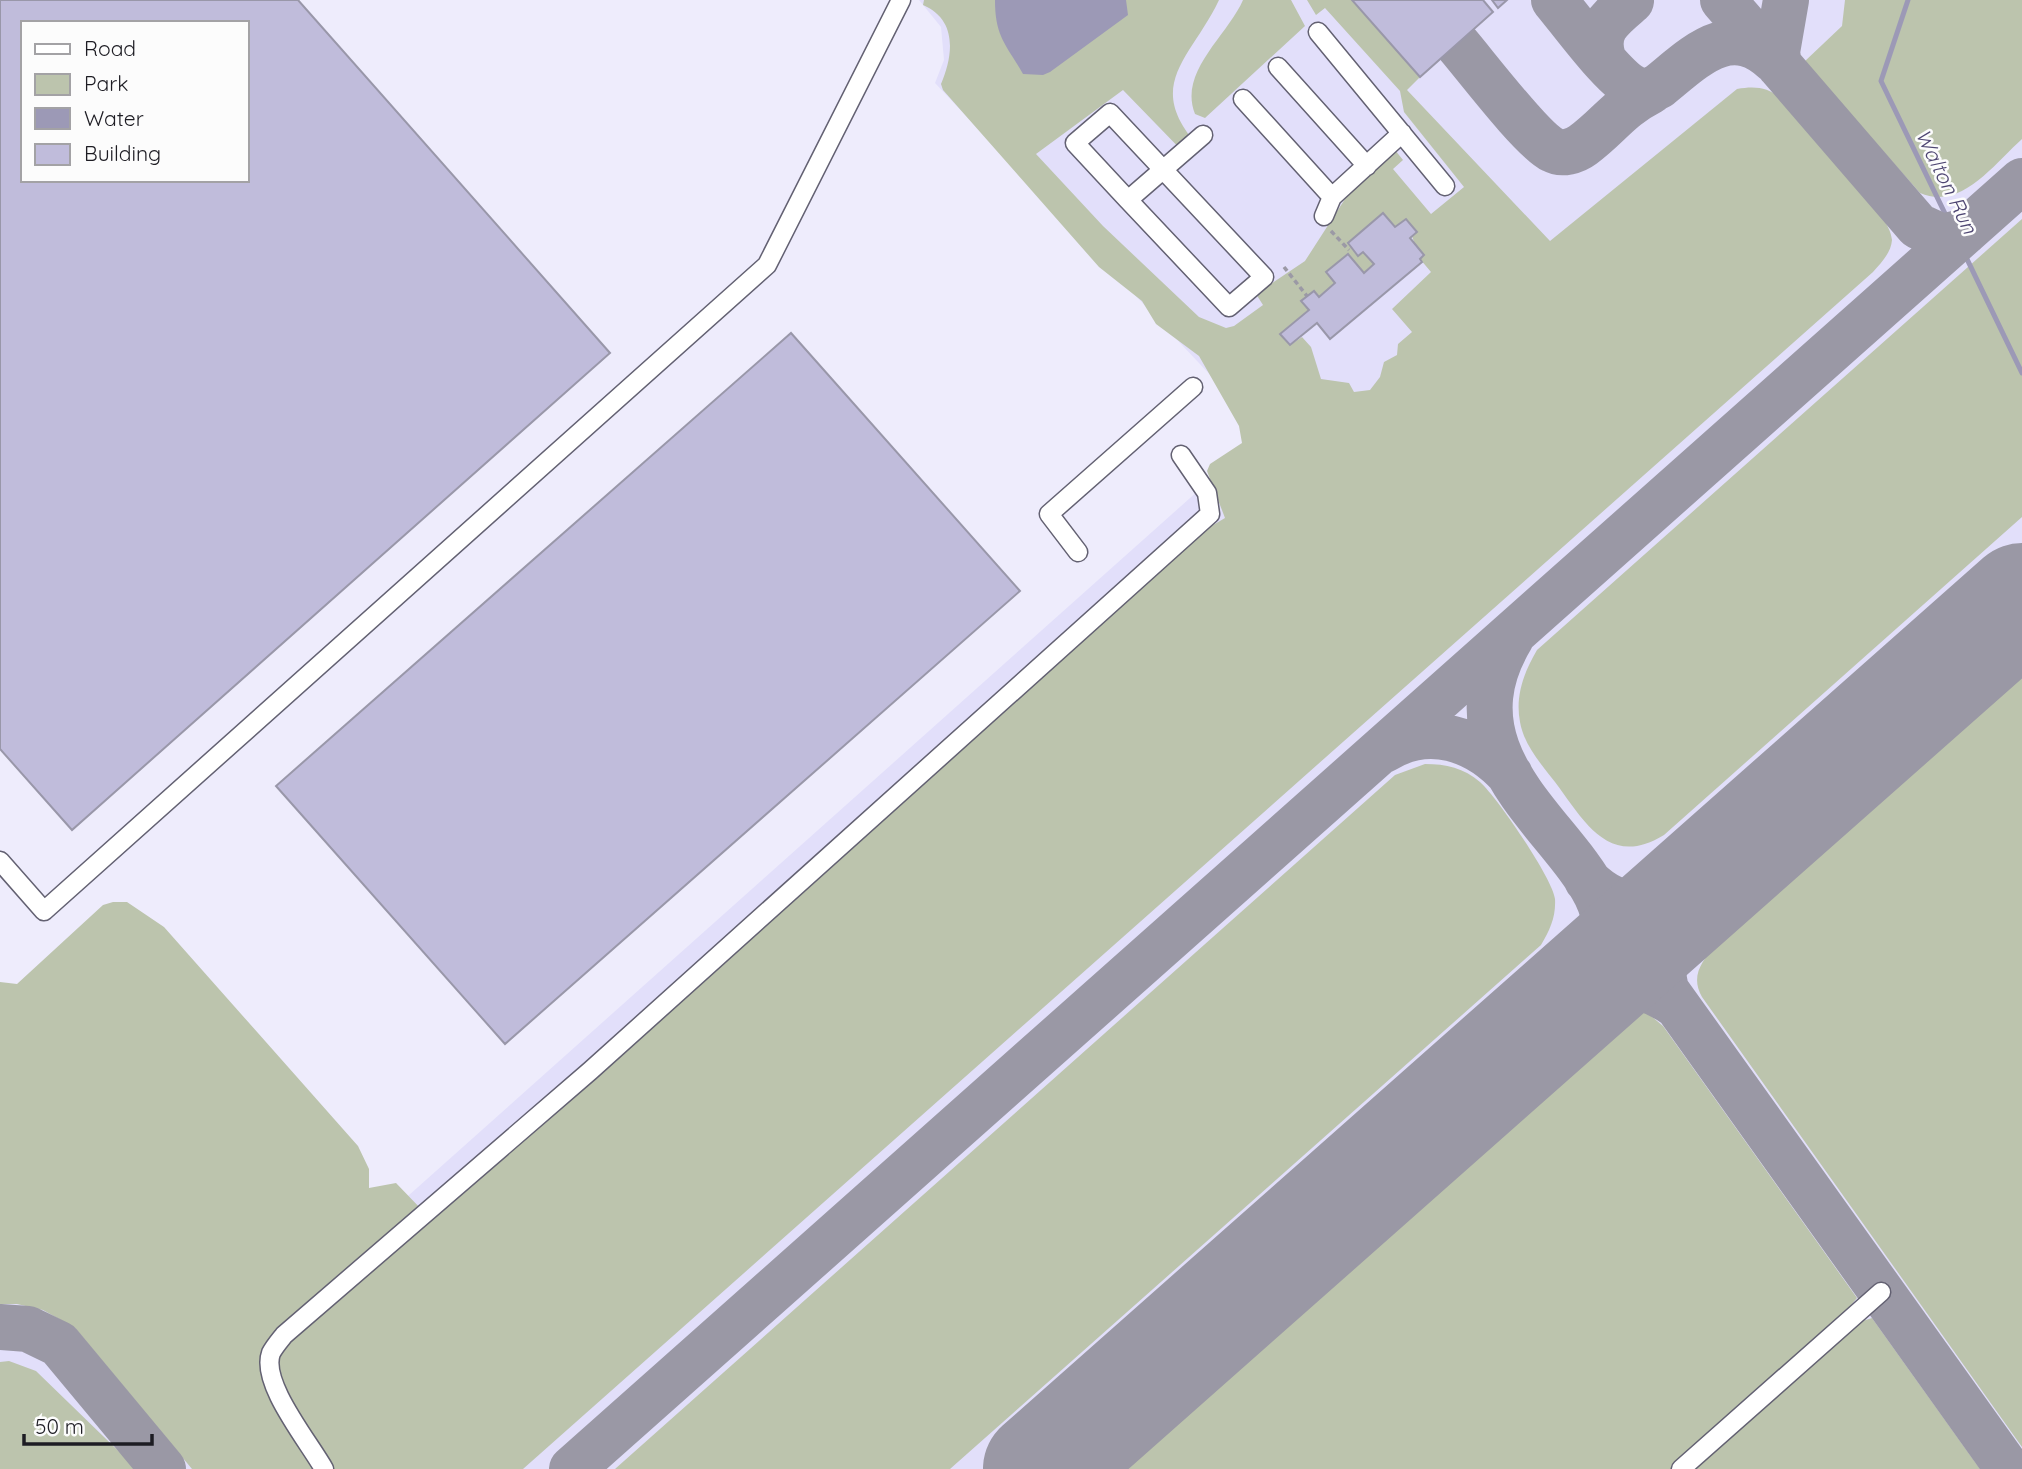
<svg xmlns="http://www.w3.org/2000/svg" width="2022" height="1469" font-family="Quicksand,sans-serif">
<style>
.built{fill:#e2dffa}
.green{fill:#bcc4ad;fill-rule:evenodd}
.water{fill:#9c99b6}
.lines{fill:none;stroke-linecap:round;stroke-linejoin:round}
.stream{stroke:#9c99b6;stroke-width:5}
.taxiway{stroke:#9a98a5;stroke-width:46}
.runway{stroke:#9a98a5;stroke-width:116}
.building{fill:#c0bcdb;stroke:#9997a9;stroke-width:2;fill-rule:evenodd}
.minor-casing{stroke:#636172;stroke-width:21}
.path{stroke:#9b99a5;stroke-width:3.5;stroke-dasharray:5 3.5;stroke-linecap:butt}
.minor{stroke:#fff;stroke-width:18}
.labels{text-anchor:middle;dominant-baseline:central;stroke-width:5;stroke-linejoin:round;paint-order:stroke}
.water-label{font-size:21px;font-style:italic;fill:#4e4672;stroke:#fcfcfc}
</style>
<rect width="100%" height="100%" fill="#eeecfc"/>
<!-- built -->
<path class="built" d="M919 0H2022V1469H0V1102L269 1320 1264 432 935 83 944 60 941 27Z"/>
<!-- green -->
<path class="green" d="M924 0H1219C1191 59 1142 85 1200 148L1189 158 1123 90 1036 154 1103 226 1199 317 1226 328 1234 326 1263 305 1256 294 1305 261 1354 185 1395 150 1403 160 1393 169 1431 214 1464 187 1404 112 1400 91 1325 8 1316 15 1307 0H1352L1420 77 1407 90 1550 241 1737 89C1755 86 1768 87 1781 99 1803 123 1892 212 1892 240 1891 253 1881 263 1873 272L523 1469H329L284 1395 275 1367 285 1341 1208 528 1225 518 1207 471 1210 464 1242 443 1239 426 1199 356 1156 324 1142 301 1099 267 943 90 941 84C953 56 958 20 923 5ZM1383 213 1395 227 1406 219 1420 259 1431 272 1392 309 1412 332 1398 344 1397 355 1384 362 1380 377 1370 390 1354 392 1349 383 1321 379 1311 347 1302 337 1290 345 1280 334 1309 310 1302 301 1314 291 1319 297 1335 283 1326 272 1348 254 1364 273 1374 264 1363 252 1358 256 1348 243Z
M1243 0H1291L1305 26 1205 118 1195 114C1178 72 1228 35 1243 0Z
M1845 0H2022V139C1994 164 1961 211 1920 193L1804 62 1842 26Z
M2022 219V517L1664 835C1609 869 1584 821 1555 782 1541 764 1524 745 1520 722 1515 696 1524 672 1537 650Z
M2022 674V1447L1702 997C1690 976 1702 961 1716 945Z
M1425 764C1446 764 1464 768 1480 782 1497 797 1553 879 1555 899 1556 917 1550 930 1541 945L950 1469H615L1395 775Z
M113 902H127L164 927 358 1146 369 1169V1188L396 1183 423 1211 268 1340C260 1356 259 1365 264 1381L317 1469H192L75 1328 43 1310 17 1304H0V982L17 984 103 905Z
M1644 1010 1663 1026 1857 1298 1834 1325 1671 1469H1126Z
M1872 1318 1980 1469H1686L1853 1324Z
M9 1361 36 1371 137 1469H0V1362Z"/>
<!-- water -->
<path class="water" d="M995 0H1126L1128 15 1050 72 1043 75 1023 74C1006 44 995 37 995 0Z"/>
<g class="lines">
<!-- stream -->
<path class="stream" d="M1908 0 1881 81 2022 373"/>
<!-- taxiway -->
<path class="taxiway" d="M1554 0C1571 20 1616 83 1638 90 1645 93 1652 90 1659 86 1695 57 1730 19 1775 61
M1723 0 1918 226 1942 237 1966 231
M1458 45C1476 66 1532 140 1553 150 1562 155 1575 151 1583 145 1610 125 1618 108 1651 91
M1603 58C1594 30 1611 18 1631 1
M1779 65 1777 52 1786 0
M1511 638C1422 786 1642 858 1600 956 1592 975 1575 991 1562 1006
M1384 750C1429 722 1477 739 1510 775
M1587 880C1626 919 1666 906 1706 879
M1681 904C1661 936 1658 952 1666 990L2008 1469
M1562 1006C1604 982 1634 976 1676 1005
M0 1327 28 1329 59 1344 163 1469
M572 1469 2022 181"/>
<!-- runway -->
<path class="runway" d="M1041 1469 2022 601"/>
</g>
<!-- building -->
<path class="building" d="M0 0H298L610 353 72 830 0 749ZM23 23H247V180H23Z
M1352 0H1483L1493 12 1420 77Z
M1492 0H1507L1498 8Z
M1383 213 1395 227 1406 219 1417 232 1410 238 1424 255 1420 259 1422 262 1330 339 1317 323 1290 345 1280 334 1309 310 1301 301 1314 291 1319 297 1335 283 1326 272 1348 254 1364 273 1374 264 1363 252 1358 256 1348 243Z
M791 333 1020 591 505 1044 276 786Z"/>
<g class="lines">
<!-- minor casing -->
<g class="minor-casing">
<path id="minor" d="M1318 32 1445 186
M1278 67 1367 166
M1243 99 1332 197
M1128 200 1075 143 1110 113 1264 277 1229 307 1128 200 1203 135
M1324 216 1332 197 1402 133
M1078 552 1049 514 1193 387
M0 861 44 911 767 265 901 0
M324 1469C309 1442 260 1383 271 1353 274 1347 280 1340 284 1335L590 1071 1210 514 1207 493 1181 455
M1681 1469 1881 1292"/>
</g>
<!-- path -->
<path class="path" d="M1331 231 1349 250
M1284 267 1307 296"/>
<!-- minor -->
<use href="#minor" class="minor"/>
</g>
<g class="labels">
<!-- water labels -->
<g class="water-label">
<text transform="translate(1947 181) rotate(64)">Walton Run</text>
</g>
</g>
<!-- legend -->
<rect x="21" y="21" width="228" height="161" fill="#fcfcfc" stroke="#a3a2a5" stroke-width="2"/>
<rect x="35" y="44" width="35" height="10" fill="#ffffff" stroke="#a3a2a5" stroke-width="2"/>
<text x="84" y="56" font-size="21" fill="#1d1c23">Road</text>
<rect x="35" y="74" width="35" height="21" fill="#bcc4ad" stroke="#a3a2a5" stroke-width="2"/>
<text x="84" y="91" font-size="21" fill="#1d1c23">Park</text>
<rect x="35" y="108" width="35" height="21" fill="#9c99b6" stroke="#a3a2a5" stroke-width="2"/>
<text x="84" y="126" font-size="21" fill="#1d1c23">Water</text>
<rect x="35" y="144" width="35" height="21" fill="#c0bcdb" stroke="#a3a2a5" stroke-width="2"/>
<text x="84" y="161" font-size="21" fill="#1d1c23">Building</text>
<!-- scale -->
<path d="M24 1434v10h128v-10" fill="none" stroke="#1d1c23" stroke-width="3.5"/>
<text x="35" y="1434" font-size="21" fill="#1d1c23" stroke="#fcfcfc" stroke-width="5" paint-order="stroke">50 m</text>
</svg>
